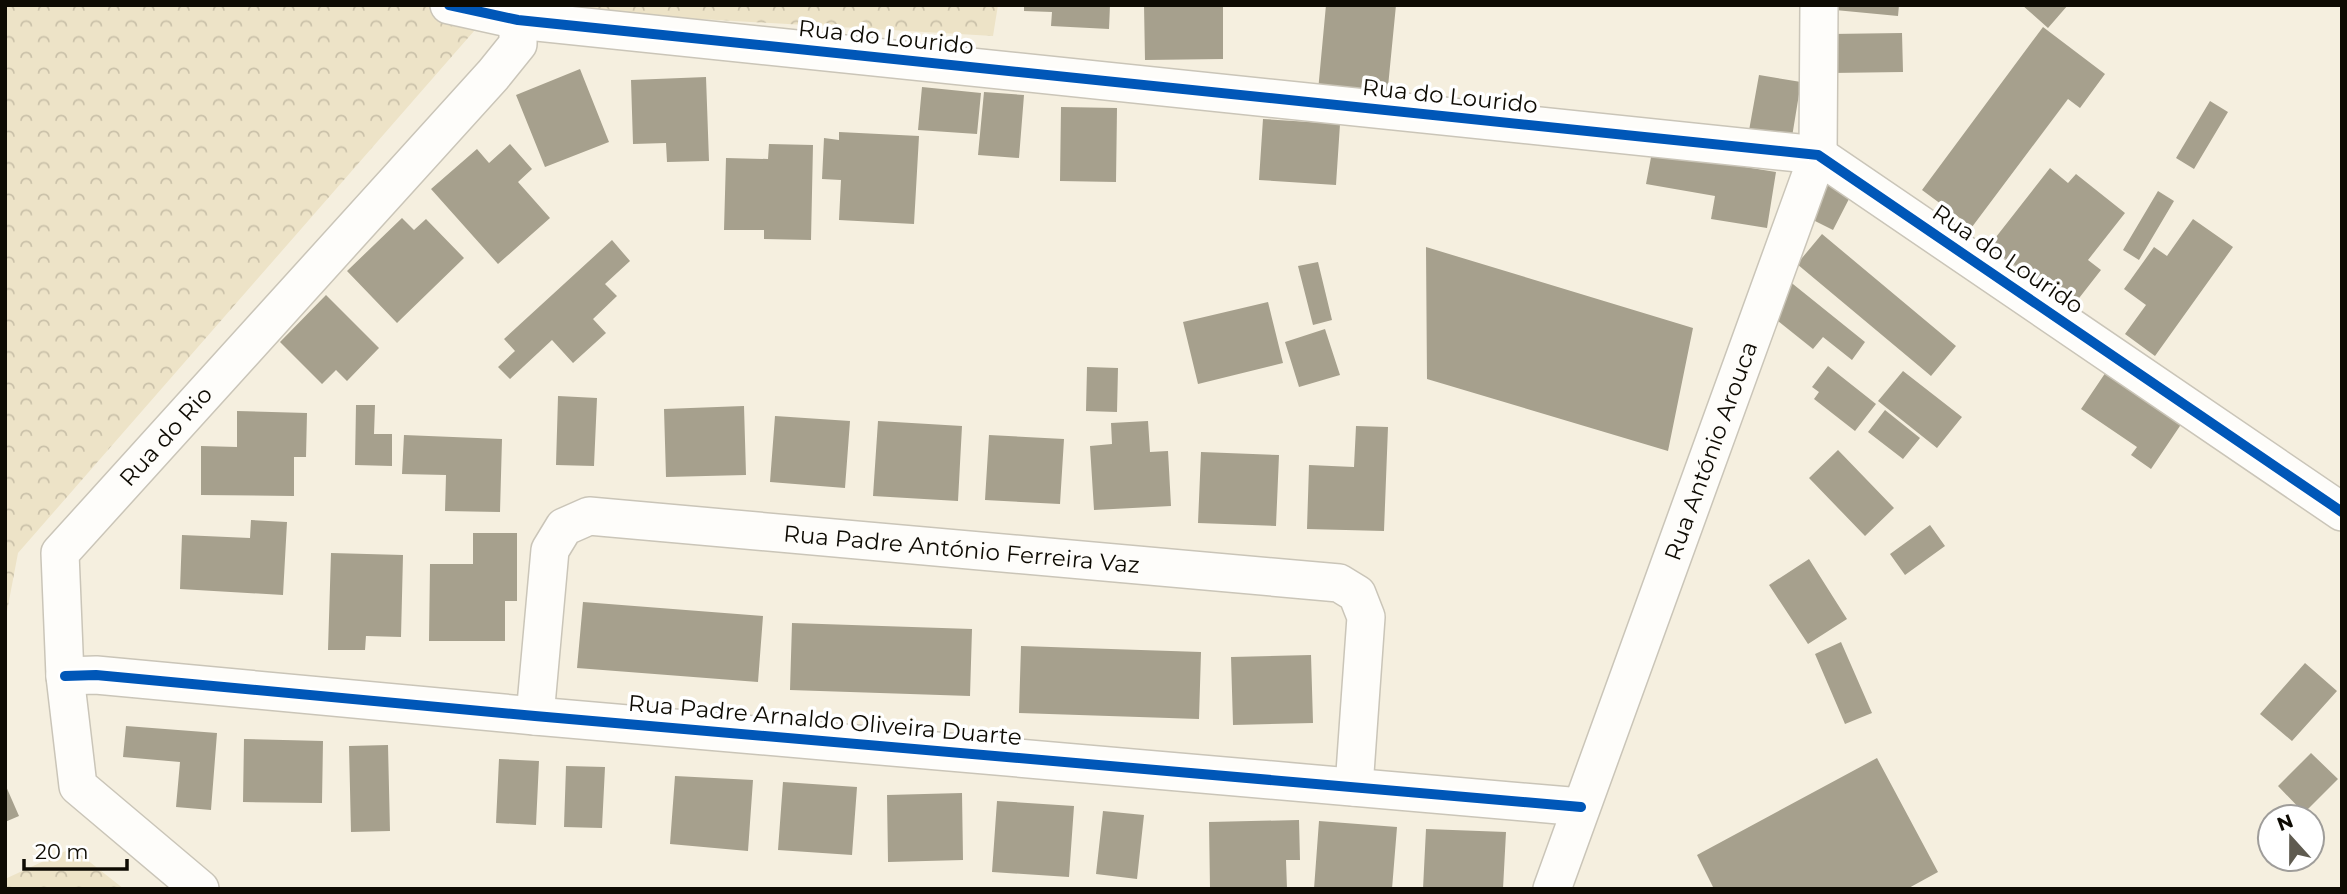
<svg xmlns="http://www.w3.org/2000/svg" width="2347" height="894" font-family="Montserrat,sans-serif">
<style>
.forest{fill:url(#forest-crowns)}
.building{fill:#a6a08d}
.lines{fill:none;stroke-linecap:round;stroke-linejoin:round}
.minor-casing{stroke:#cac5b8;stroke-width:40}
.minor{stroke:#fefdfa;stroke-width:37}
.cycleway-casing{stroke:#fff;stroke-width:15}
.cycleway{stroke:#0057b8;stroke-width:10}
.labels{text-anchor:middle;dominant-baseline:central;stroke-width:7;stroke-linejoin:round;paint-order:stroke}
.street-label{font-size:23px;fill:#0e0b03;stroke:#fff}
</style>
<defs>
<pattern id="forest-crowns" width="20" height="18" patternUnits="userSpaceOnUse" patternTransform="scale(1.75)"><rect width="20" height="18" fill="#ede3c7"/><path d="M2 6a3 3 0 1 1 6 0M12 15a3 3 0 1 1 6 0" fill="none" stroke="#cac1a9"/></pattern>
</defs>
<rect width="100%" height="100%" fill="#f5efdf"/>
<!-- forest -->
<path class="forest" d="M5 5H998L993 36 495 7 18 553 5 622Z
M72 848 124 889H5V879Z"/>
<!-- building -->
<path class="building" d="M1024 5H1110L1109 29 1051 26 1052 12 1024 11Z
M1144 5H1223V59L1145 60Z
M1326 5H1396L1387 97 1318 91Z
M1835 5H1899L1898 16 1835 10Z
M2022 5H2068L2048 28Z
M2043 27 2105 74 2080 108 2068 99 1972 227 1922 190Z
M1902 33 1903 72 1831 73V34Z
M580 69 609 142 545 167 516 95Z
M1759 75 1801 82 1791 143 1748 136Z
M706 77 709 161 667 162 666 143 633 144 631 80Z
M922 87 981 93 977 134 918 130Z
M984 92 1024 95 1019 158 978 155Z
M2210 101 2228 112 2194 169 2176 158Z
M1061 107 1117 108 1116 182 1060 181Z
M1263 119 1340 124 1336 185 1259 180Z
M839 132 919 136 914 224 839 220 841 180 822 179 824 138 839 140Z
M510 144 532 169 518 182 550 218 498 264 431 189 477 149 489 163Z
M769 144 813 145 811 240 764 239V230H724L726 158 768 159Z
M1652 152 1776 172 1767 228 1711 219 1715 196 1646 184Z
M2050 168 2068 183 2076 174 2125 213 2088 260 2101 270 2069 311 1989 246Z
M1812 174 1851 195 1833 230 1793 210Z
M2158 191 2174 201 2139 260 2123 250Z
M402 218 414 230 426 219 464 258 397 323 347 271Z
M2193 219 2233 247 2155 356 2125 334 2146 305 2124 289 2154 247 2167 256Z
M1822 234 1956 346 1931 376 1797 264Z
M612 240 630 261 605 284 617 296 593 319 606 333 573 363 552 340 510 379 498 367 515 351 504 339Z
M1426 247 1693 328 1668 451 1427 379Z
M1318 262 1332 320 1313 325 1298 266Z
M1778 272 1865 342 1852 360 1823 337 1813 349 1754 302Z
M326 295 379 348 347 381 336 370 322 384 280 342Z
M1268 302 1283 363 1198 384 1183 322Z
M1325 329 1340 375 1299 387 1285 342Z
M1828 366 1876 404 1855 431 1814 399 1819 392 1812 387Z
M2110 366 2186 417 2151 469 2131 455 2137 447 2081 409Z
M1087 367 1118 368 1117 412 1086 411Z
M1903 371 1962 417 1937 448 1878 401Z
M558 396 597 398 594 466 556 465Z
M356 405H375L374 434H392V466L355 465Z
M744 406 746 475 666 477 664 409Z
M1885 410 1920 438 1903 459 1868 432Z
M237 411 307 413 306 457H294V496L201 495V446L237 447Z
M775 416 850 421 845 488 770 482Z
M878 421 962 426 958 501 873 496Z
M1148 421 1150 452 1168 451 1171 506 1094 510 1090 446 1112 444 1111 423Z
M1356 426 1388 427 1384 531 1307 529 1309 465 1354 467Z
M404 435 502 439 500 512 445 511 446 475 402 474Z
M989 435 1064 439 1060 504 985 500Z
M1838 450 1894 508 1865 536 1809 478Z
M1201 452 1279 455 1276 526 1198 523Z
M251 520 287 522 283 595 180 589 182 535 250 538Z
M1930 525 1945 546 1905 575 1890 554Z
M473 533H517V601H505V641H429L430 564H473Z
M331 553 403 555 401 637 366 636 365 650H328Z
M1809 559 1847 619 1808 644 1769 585Z
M583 602 763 616 758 682 577 668Z
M792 623 972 629 970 696 790 690Z
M1841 642 1872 713 1845 724 1815 654Z
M1021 646 1201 652 1199 719 1019 713Z
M1311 655 1313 723 1233 725 1231 657Z
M2305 663 2337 691 2292 741 2260 714Z
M126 726 217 733 211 810 176 807 180 762 123 757Z
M244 739 323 741 322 803 243 802Z
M388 745 390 831 351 832 349 746Z
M2311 753 2338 779 2304 813 2278 786Z
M1877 758 1938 872 1907 889H1714L1697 855Z
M499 759 539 761 536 825 496 823Z
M566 766 605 767 602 828 564 827Z
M675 776 753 780 748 851 670 844Z
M783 782 857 787 852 855 778 850Z
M5 784 19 816 5 822Z
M962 793 963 860 888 862 887 795Z
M997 801 1074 806 1069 877 992 872Z
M1103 811 1144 815 1137 879 1096 874Z
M1299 820 1300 860H1286L1287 889H1210L1209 822Z
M1319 821 1397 827 1392 889H1314Z
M1426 829 1506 832 1503 889H1423Z"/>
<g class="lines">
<!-- minor casing -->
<g class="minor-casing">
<g id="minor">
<path d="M449 5 518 20 1818 155 2342 512"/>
<path d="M65 676 96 675 535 716 1581 807"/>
<path id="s1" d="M535 716 550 550 564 527 589 516 1339 583 1357 594 1366 617 1354 787"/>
<path id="s2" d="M200 889 78 786 65 676 60 553 493 75 518 44V20"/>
<path id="s3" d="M1552 889 1818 155 1819 5"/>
</g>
</g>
<!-- minor -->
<use href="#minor" class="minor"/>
<!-- cycleway casing -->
<g class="cycleway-casing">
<path id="cycleway" d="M449 5 518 20 1818 155 2342 512
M65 676 96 675 535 716 1581 807"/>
</g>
<!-- cycleway -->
<use href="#cycleway" class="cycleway"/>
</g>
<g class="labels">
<!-- street labels -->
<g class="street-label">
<text transform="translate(886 37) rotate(6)">Rua do Lourido</text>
<text transform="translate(1450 96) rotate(6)">Rua do Lourido</text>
<text transform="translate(2008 259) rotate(34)">Rua do Lourido</text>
<text stroke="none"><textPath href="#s2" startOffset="551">Rua do Rio</textPath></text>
<text stroke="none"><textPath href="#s3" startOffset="466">Rua António Arouca</textPath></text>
<text stroke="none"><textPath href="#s1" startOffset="595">Rua Padre António Ferreira Vaz</textPath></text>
<text transform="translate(825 720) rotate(5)">Rua Padre Arnaldo Oliveira Duarte</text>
</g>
</g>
<!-- border -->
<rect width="2347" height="894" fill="none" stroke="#0e0b03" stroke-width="14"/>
<!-- north arrow -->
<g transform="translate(2291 838) rotate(339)"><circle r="33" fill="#ffffff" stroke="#9f9d9a" stroke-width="2"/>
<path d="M0-5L12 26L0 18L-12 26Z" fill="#5f5b50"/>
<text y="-10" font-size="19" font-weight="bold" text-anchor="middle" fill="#0e0b03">N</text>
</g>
<!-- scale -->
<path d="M24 859v10h103v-10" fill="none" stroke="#0e0b03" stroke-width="3.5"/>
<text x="35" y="859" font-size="21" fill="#0e0b03" stroke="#ffffff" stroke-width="5" paint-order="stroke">20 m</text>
</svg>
